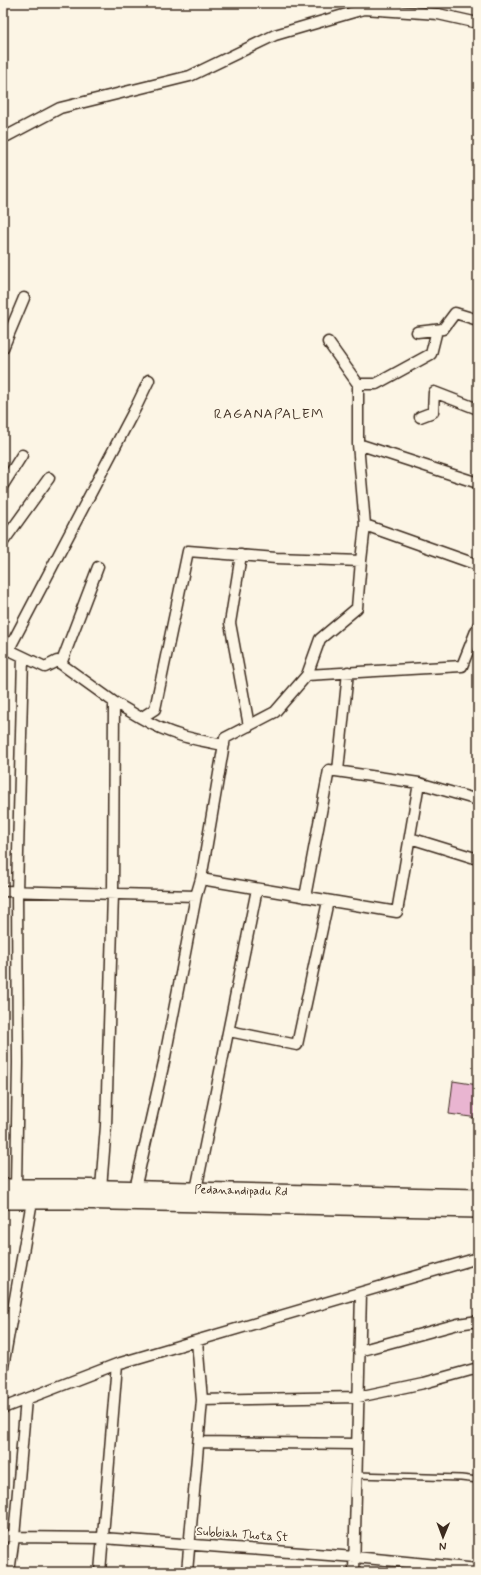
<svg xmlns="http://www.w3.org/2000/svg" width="481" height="1575" font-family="Mynerve,sans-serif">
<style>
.building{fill:#e9b5d1;stroke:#3b2a1e}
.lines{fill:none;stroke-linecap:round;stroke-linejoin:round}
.service-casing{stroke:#3b2a1e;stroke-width:8}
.minor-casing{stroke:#3b2a1e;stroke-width:13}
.secondary-casing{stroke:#3b2a1e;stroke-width:18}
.service{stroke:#fcf5e5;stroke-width:5}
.minor{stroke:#fcf5e5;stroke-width:10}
.secondary{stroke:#fcf5e5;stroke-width:15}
.labels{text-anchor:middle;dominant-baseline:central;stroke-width:3.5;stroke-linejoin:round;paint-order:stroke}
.street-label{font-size:12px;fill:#3b2a1e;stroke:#fcf5e5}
.quarter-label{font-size:14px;letter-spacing:1px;fill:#3b2a1e;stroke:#fcf5e5}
</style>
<rect width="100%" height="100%" fill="#fcf5e5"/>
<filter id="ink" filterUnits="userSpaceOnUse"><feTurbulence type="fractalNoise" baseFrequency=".025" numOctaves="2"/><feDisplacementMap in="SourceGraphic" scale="8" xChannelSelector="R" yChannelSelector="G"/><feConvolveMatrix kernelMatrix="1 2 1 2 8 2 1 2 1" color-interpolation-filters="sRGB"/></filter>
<g filter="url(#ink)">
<!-- building -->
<path class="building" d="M453 1081 478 1085V1118L449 1114Z"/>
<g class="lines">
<!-- service casing -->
<g class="service-casing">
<path id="service" d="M356 1475 461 1478 478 1480"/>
</g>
<!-- minor casing -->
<g class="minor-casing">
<path id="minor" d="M3 135 7 136 60 108 190 76 275 35 364 9 438 14 478 23
M417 332 443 329 455 313 478 320
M328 342 358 384
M3 348 24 298
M420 417 433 412 434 392 478 409
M358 444 478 483
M3 485 22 455
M365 525 478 565
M3 542 49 478
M241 555 230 623 249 726
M3 647 45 667 57 661 114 702 141 718 155 709 188 551 276 558 361 561 365 525 358 444V384H376L431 354 437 330
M8 651 137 405 149 380
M61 664 98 567
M307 675 320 639 357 608 361 561
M141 718C170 735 191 739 224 745
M338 771 348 672
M419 783 478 800
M410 838 478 859
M201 879 397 912 419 783 329 770 305 897
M3 891 196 896
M229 1031 297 1045 328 901
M16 1187 18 1063 17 892 23 657
M101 1188 106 1126 113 894 114 702
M135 1189 164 1062 196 896 201 879 225 738 275 712 307 675 462 666 478 626
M196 1190 257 889
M359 1351 458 1324 478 1321
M3 1367 32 1201
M202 1400 358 1397 424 1383 478 1368
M3 1408 117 1364 478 1258
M199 1442 357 1444
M3 1536 14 1537 103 1538 355 1557 478 1569
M9 1572 14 1537 26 1399
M100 1572 117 1364
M187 1572 202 1400 197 1341
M354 1572 361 1293"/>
</g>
<!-- secondary casing -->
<g class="secondary-casing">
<g id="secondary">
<path id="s1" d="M3 1187H69L478 1197"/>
<path d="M3 1201H69L478 1210"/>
</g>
</g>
<!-- service -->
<use href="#service" class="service"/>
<!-- minor -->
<use href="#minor" class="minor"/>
<!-- secondary -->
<use href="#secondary" class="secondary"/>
</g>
</g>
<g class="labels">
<!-- street labels -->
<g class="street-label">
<text stroke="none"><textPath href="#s1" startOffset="238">Pedanandipadu Rd</textPath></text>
<text transform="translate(242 1535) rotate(4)">Subbiah Thota St</text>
</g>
<!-- quarter labels -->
<g class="quarter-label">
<text x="269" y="414">RAGANAPALEM</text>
</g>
</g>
<!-- margin -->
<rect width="481" height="1575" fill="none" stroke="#fcf5e5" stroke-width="16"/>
<rect x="8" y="8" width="465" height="1559" fill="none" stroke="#3b2a1e" stroke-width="1.5" filter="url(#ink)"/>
<!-- north arrow -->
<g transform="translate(443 1537) rotate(181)" stroke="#fcf5e5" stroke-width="3" paint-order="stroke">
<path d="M0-3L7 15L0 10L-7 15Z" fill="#3b2a1e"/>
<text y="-6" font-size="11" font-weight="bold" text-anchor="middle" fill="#3b2a1e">N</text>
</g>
</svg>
